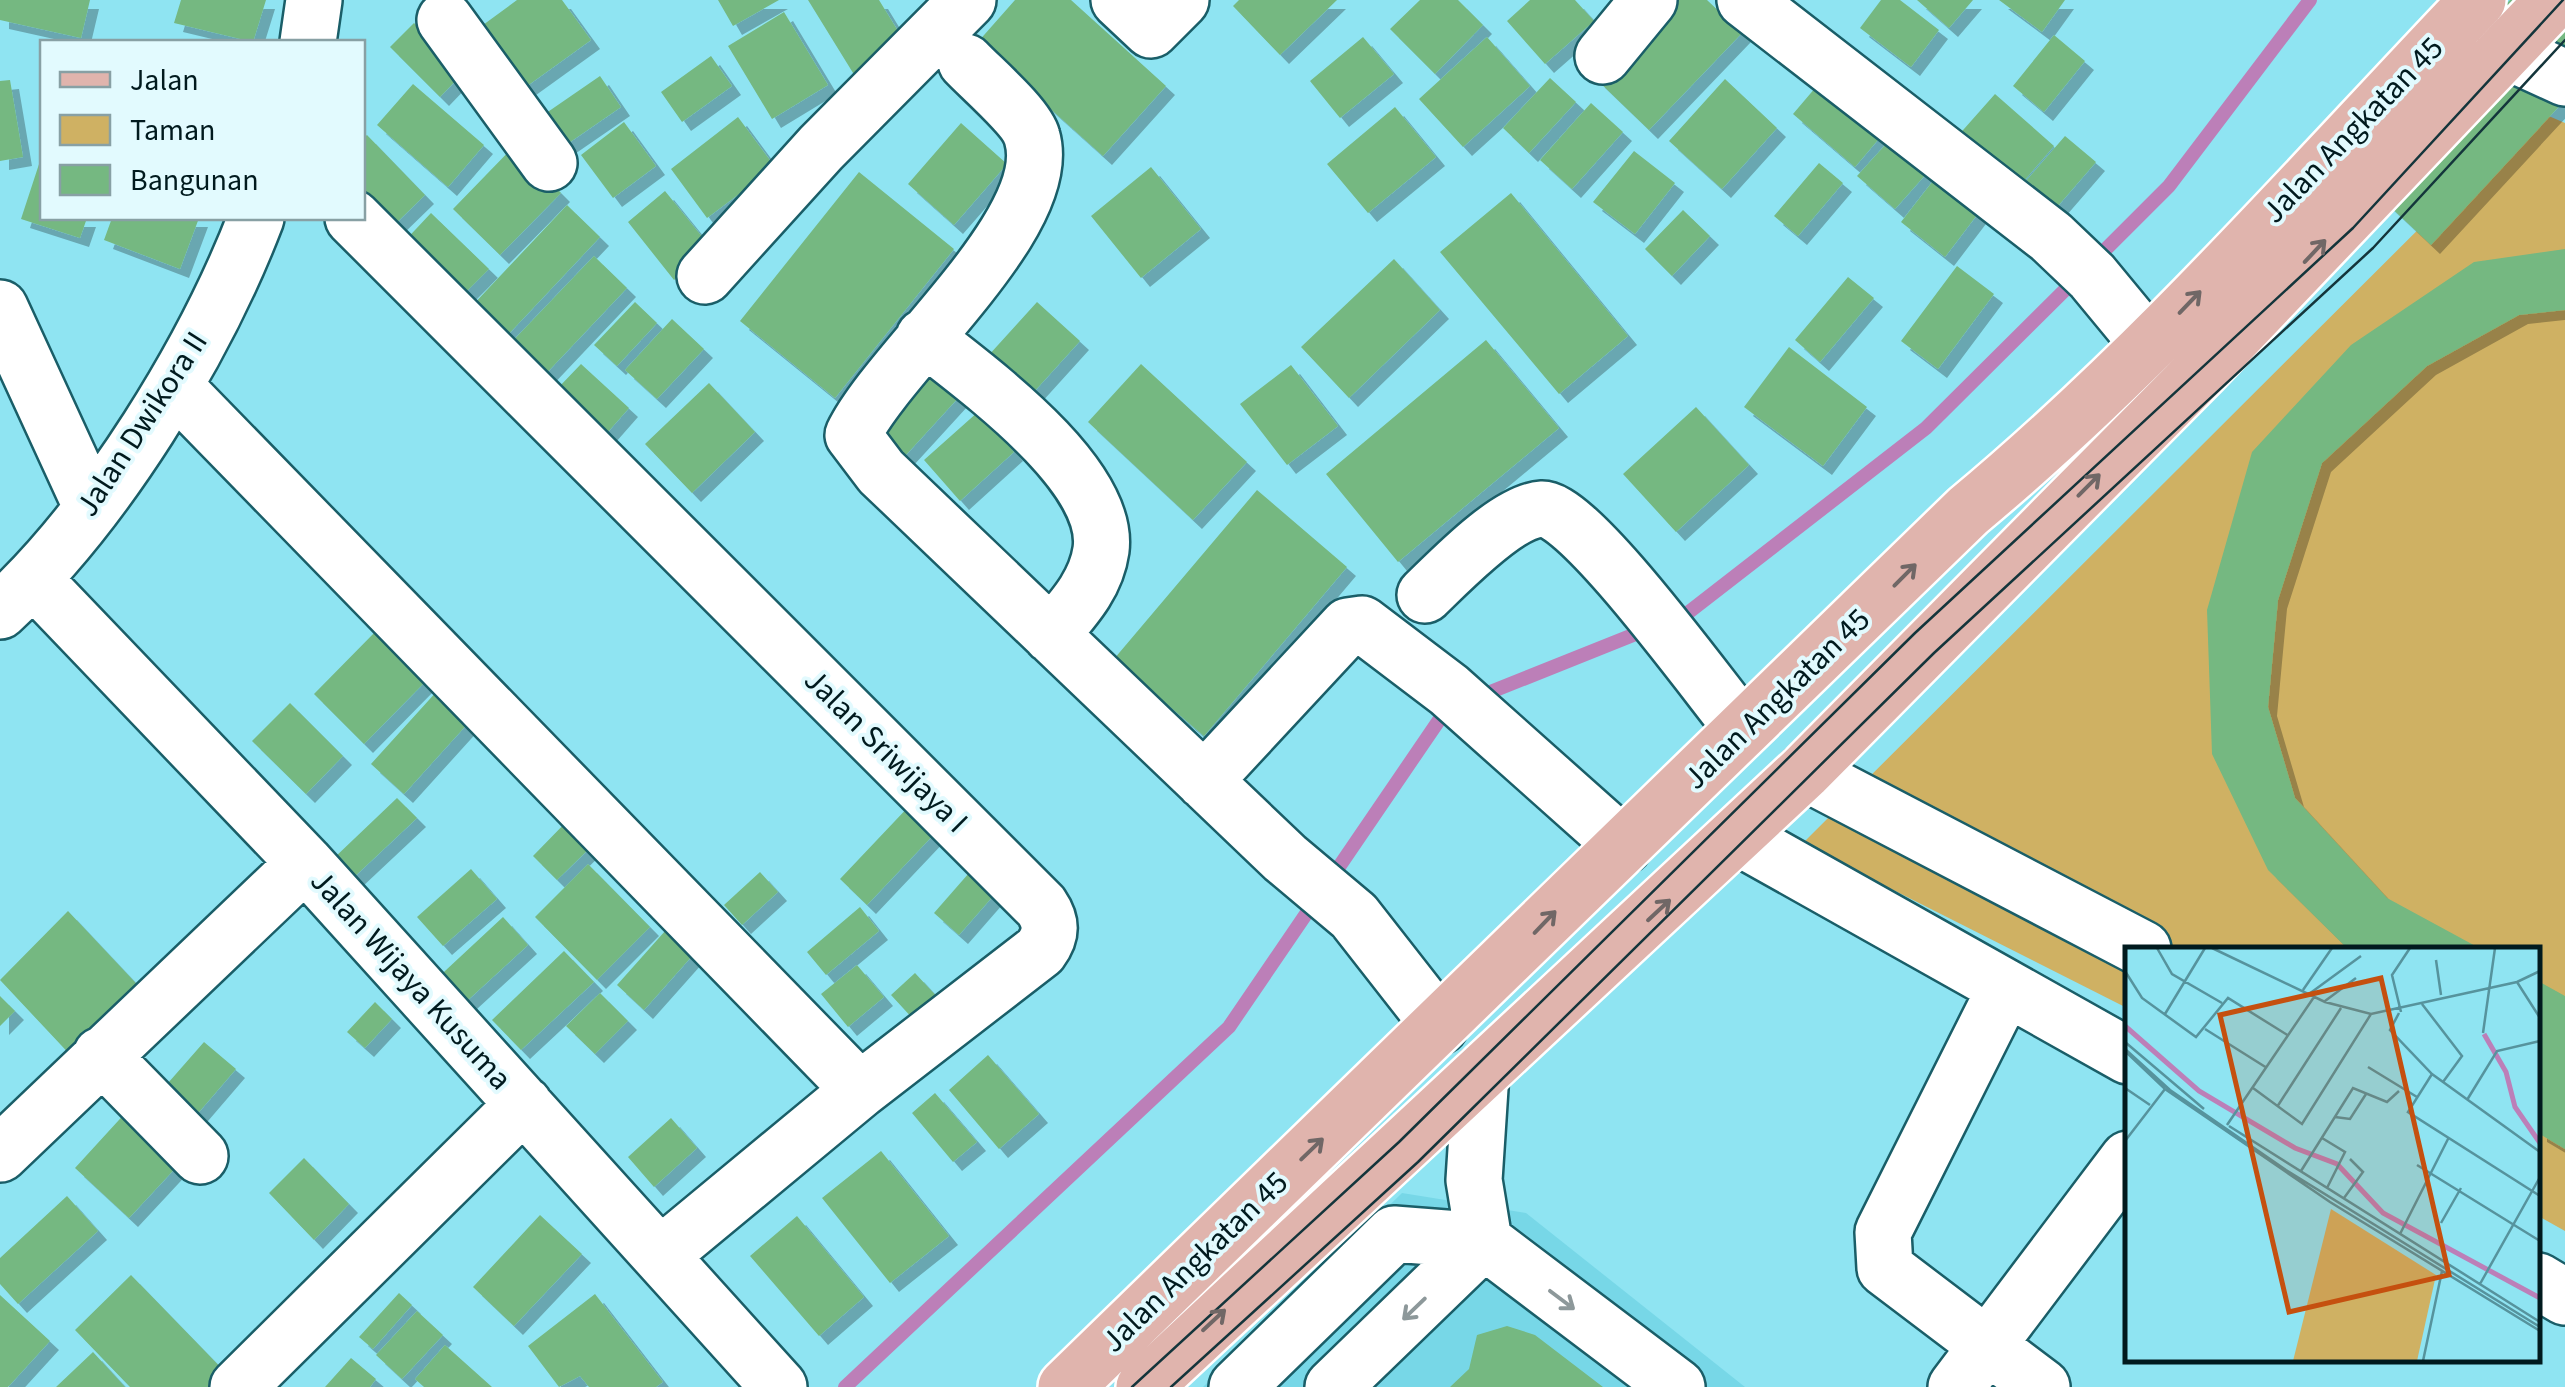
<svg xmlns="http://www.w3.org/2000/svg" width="2565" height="1387" font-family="'Source Sans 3',sans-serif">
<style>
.built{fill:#77d7e7}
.green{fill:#cfb163}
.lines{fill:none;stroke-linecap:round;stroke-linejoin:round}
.stream{stroke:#bc7fb8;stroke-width:14}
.building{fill:#75b881;filter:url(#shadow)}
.minor-casing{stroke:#1a5e68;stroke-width:60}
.major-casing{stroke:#fff;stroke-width:60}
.minor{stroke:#fff;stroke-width:55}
.major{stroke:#e0b4ad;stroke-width:55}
.tram{stroke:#14353b;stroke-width:2.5}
.oneway{stroke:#706766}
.oneway2{stroke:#8d989a}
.labels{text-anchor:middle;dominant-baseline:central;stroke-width:8;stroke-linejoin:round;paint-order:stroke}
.street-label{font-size:32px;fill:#011a1e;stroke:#e2fafe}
.inset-river{fill:none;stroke:#bc7fb8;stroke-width:5}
.inset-road{fill:none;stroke:#56939d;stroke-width:2.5}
.view{fill:#c5500f;fill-opacity:0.15;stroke:#c5500f;stroke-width:5}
.inset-edge{fill:none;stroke:#011a1e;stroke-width:5}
</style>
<defs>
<filter id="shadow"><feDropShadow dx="9" dy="9" stdDeviation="0" flood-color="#0004"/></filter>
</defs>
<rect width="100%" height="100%" fill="#8fe4f2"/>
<!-- built -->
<path class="built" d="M1402 1193 1526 1213 1745 1387H1203Z"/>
<!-- green -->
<path class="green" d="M2537 111 2565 123V1231L2538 1216V949H2128L2127 1008 1802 844Z"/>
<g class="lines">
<!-- stream -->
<path class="stream" d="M2094 261 2169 186 2310 0
M1672 619 1689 612 1926 428 2079 276
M1478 697 1648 629
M1330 880 1446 710 1453 707
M845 1387 1229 1027 1317 898"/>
</g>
<!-- building -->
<path class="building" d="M0 0H90L81 38 0 20Z
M181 0H266L253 42 174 23Z
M517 0H562L591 40 516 94 472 33Z
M718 0H779L733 26Z
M808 0H879L909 49 858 81Z
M1015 0H1071L1166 86 1103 156 977 43Z
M1239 0H1337L1280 55 1233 6Z
M1420 0H1458L1483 25 1435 74 1390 29Z
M1530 0H1575L1594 21 1545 64 1507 21Z
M1671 0H1707L1742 33 1649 130 1596 79Z
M1881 0H1900L1939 30 1911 67 1860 28Z
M1917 0H1973L1949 28Z
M1999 0H2065L2042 32Z
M2510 0H2565V100L2431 245 2352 171Z
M784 12 828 85 772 119 728 46Z
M414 23 463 73 440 97 390 47Z
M2054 35 2085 61 2044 112 2013 86Z
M1363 37 1394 74 1340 118 1310 81Z
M1487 37 1530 86 1463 147 1419 99Z
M711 56 732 86 682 122 661 92Z
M1827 74 1888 128 1855 167 1793 114Z
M600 76 621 107 560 149 539 118Z
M1550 78 1576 102 1529 153 1503 128Z
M1725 79 1777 128 1722 189 1669 141Z
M10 80 23 157 0 161V81Z
M413 84 484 145 448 187 377 125Z
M1995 94 2054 146 2016 190 1956 138Z
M1591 103 1623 132 1572 189 1540 160Z
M1395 107 1436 157 1368 213 1327 164Z
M738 117 775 167 707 218 671 169Z
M624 122 656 166 613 198 581 155Z
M961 123 1007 164 954 225 908 184Z
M1898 131 1935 164 1895 209 1857 176Z
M367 135 425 195 389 230 362 202V139Z
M2065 136 2096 162 2057 207 2026 181Z
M514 146 561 193 500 255 453 209Z
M1634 151 1675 183 1635 234 1593 202Z
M42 155V218H87L80 238 21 219Z
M1819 163 1843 183 1798 236 1774 216Z
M1151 167 1201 229 1141 278 1091 216Z
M859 172 954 249 835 398 740 321Z
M1940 172 1983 207 1945 257 1901 222Z
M665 191 712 249 674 280 628 222Z
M1511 193 1628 336 1559 394 1440 252Z
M567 205 600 237 503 340 470 308Z
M1683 210 1710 236 1672 276 1645 249Z
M431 213 489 269 456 302 400 246Z
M112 218H199L180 269 104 240Z
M2565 249V310L2519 315 2427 366 2322 463 2278 600 2268 707 2295 798 2387 898 2481 949H2348L2268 870 2212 754 2207 610 2252 452 2351 345 2474 262Z
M594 256 627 288 539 381 506 348Z
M1394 259 1440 310 1349 398 1301 347Z
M1957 266 1994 294 1938 369 1901 341Z
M1848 277 1874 298 1820 362 1795 340Z
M635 302 657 323 617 366 594 345Z
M1037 302 1080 341 1032 394 988 356Z
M672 319 704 349 657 399 625 370Z
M1486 340 1559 428 1398 562 1326 474Z
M1789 347 1867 407 1823 466 1744 407Z
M581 364 629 408 607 433 558 388Z
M1141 364 1247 462 1193 520 1088 422Z
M1291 365 1338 426 1287 465 1240 404Z
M931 373 959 397 905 456 878 430Z
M709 383 755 432 692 493 645 444Z
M1696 407 1749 465 1676 532 1623 474Z
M979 411 1014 452 960 501 924 460Z
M1257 490 1347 567 1204 736 1114 659Z
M376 631 426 681 364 744 314 694Z
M438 690 471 720 404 794 371 764Z
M290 703 343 756 306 794 252 741Z
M397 798 417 818 352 879 333 859Z
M912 803 939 829 867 905 840 879Z
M571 817 596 842 557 880 533 856Z
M588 864 650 927 597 980 535 917Z
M471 869 497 899 443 946 417 917Z
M760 872 778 892 742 925 724 905Z
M969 873 994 895 959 935 934 913Z
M860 907 879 931 826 975 807 952Z
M68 911 147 995 76 1061 0 980Z
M503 917 528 945 456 1011 431 984Z
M674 921 701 946 644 1010 617 985Z
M564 951 594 982 521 1050 492 1020Z
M857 965 884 997 848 1027 821 994Z
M915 973 951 1012 927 1034 891 995Z
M2538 981 2565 996V1149L2538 1133Z
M600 993 628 1021 595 1054 566 1026Z
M0 996 15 1011 0 1026Z
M375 1002 392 1019 365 1048 347 1032Z
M204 1042 236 1069 193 1119 161 1091Z
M988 1055 1039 1114 999 1149 949 1090Z
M935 1093 977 1142 953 1162 912 1113Z
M129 1109 183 1160 129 1218 75 1168Z
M671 1118 697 1148 654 1187 628 1157Z
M881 1151 949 1236 890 1283 822 1198Z
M304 1158 349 1204 314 1240 269 1193Z
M67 1196 98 1231 18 1304 0 1284V1258Z
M540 1215 582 1254 514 1326 473 1287Z
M797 1216 864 1297 819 1336 750 1256Z
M131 1275 230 1377 220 1387H130L75 1330Z
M399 1293 412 1305 373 1349 359 1337Z
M595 1294 663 1382 656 1387H589L580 1376 559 1387 528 1346Z
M0 1295 50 1341 8 1387H0Z
M417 1311 443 1335 402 1379 376 1355Z
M1507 1326 1535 1335 1603 1387H1450L1469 1369 1477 1335Z
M445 1345 492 1387H424L415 1379Z
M93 1352 125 1387H56Z
M351 1358 376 1379 370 1387H325Z"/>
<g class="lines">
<!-- minor casing -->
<g class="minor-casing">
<path id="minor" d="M1119 0 1151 30 1181 0
M1745 0 2051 237 2092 276 2149 345
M445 20 549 163
M308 42 314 0
M2506 51 2565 78
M1603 56 1649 0
M966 62C981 78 1027 117 1032 137 1057 222 889 360 853 435L881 472 1285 858 1354 916 1440 1026
M353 218 1041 906C1052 922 1052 935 1040 951L860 1090 662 1254
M705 276 821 148 968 0
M0 308 91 506
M924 337C977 379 1111 475 1101 550 1096 585 1073 609 1051 635
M174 386 860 1090
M34 580 305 863 779 1387
M1425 595C1450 571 1507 511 1542 509 1580 508 1713 693 1743 729
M0 611C105 514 205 351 256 218
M1804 772 2143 949
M1204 781 1348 626 1362 624 1449 690 1624 846
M1738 837 2128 1056
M2005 989 1883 1232 1885 1268 2042 1387
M101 1055 200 1156
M1481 1073 1474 1180 1484 1241
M0 1154 305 863
M2538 1281 2565 1297
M238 1387 524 1104
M1237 1387 1394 1234 1484 1241 1677 1387
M1333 1387 1484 1241
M1956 1387 2128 1159"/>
</g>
<!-- major casing -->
<g class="major-casing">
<path id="major" d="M1066 1387 1968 511C2153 357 2312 174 2478 0
M1144 1387 1804 772 2202 370 2554 0"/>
</g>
<!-- minor -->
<use href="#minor" class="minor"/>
<!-- major -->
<use href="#major" class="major"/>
<!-- tram -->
<path class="tram" d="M1132 1387 1399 1142 1915 633 2353 228 2563 0
M1171 1387 1418 1162 1934 653 2373 248 2565 40"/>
</g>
<!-- one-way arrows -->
<defs><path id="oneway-shaft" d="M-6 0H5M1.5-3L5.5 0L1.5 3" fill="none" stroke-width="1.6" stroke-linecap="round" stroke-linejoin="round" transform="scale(2.5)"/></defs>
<g class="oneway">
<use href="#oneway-shaft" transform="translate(2315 251) rotate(-47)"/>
<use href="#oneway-shaft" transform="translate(2190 302) rotate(-46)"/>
<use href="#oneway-shaft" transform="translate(2089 485) rotate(-45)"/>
<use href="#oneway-shaft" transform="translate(1905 575) rotate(-45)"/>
<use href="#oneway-shaft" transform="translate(1659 910) rotate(-43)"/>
<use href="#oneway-shaft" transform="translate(1545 922) rotate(-46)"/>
<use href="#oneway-shaft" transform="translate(1312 1149) rotate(-44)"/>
<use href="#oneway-shaft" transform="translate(1214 1320) rotate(-43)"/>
</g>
<g class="oneway2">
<use href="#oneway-shaft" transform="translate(1562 1300) rotate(37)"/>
<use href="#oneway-shaft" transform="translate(1414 1309) rotate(136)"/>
</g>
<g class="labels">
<!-- street labels -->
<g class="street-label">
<text transform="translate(2353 130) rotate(-46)">Jalan Angkatan 45</text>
<text transform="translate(142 424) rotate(-57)">Jalan Dwikora II</text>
<text transform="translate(1777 699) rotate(-44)">Jalan Angkatan 45</text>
<text transform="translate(886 751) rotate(45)">Jalan Sriwijaya I</text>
<text transform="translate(411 980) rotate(48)">Jalan Wijaya Kusuma</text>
<text transform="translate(1195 1262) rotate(-44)">Jalan Angkatan 45</text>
</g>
</g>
<!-- overview -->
<g transform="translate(2125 947)">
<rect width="415" height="415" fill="#8fe4f2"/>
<path d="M206 262 311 328 292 414H168Z" fill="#cfb163"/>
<path class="inset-river" d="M0 79 74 144 170 201 212 217 258 266 415 351M359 87 381 125 390 160 415 196"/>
<path class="inset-road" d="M32 1 47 27 97 56M87 1 200 55 246 67 392 35 415 24M311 13 316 48M0 24 17 51 71 90 103 51 164 89M392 35 415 71M178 43 207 1M184 47 236 9M200 54 231 31M297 57 337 109 318 135M276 65 267 28 285 1M274 66 265 83 307 127 415 205M40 67 80 1M80 82 142 121M358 86 370 1M0 95 79 162M0 102 45 143 161 223 415 380M0 104 40 142 205 255 415 384M243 120 292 150M307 127 283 165 415 249M0 141 25 158M128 141 177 177 246 67M342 153 372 104 415 94M152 160 216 61M210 170 225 172 241 147M102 178 189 50M104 179 415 375M197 191 220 205 202 241M0 194 40 142M292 218 415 294M176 224 228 141 262 155 274 144M219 251 238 225 225 212M316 276 336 241M275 287 324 190M355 337 415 230M298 414 317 324"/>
<path class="view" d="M256 31 324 328 164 365 95 68Z"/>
<rect width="415" height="415" class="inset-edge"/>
</g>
<!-- legend -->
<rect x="40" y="40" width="325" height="180" fill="#e2fafe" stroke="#88a0a4" stroke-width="2.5"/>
<rect x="60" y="72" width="50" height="15" fill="#e0b4ad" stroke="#88a0a4" stroke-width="2.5"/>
<text x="130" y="90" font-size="30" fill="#011a1e">Jalan</text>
<rect x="60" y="115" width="50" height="30" fill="#cfb163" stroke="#88a0a4" stroke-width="2.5"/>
<text x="130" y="140" font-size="30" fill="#011a1e">Taman</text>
<rect x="60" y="165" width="50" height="30" fill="#75b881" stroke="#88a0a4" stroke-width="2.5"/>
<text x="130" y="190" font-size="30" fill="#011a1e">Bangunan</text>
</svg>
